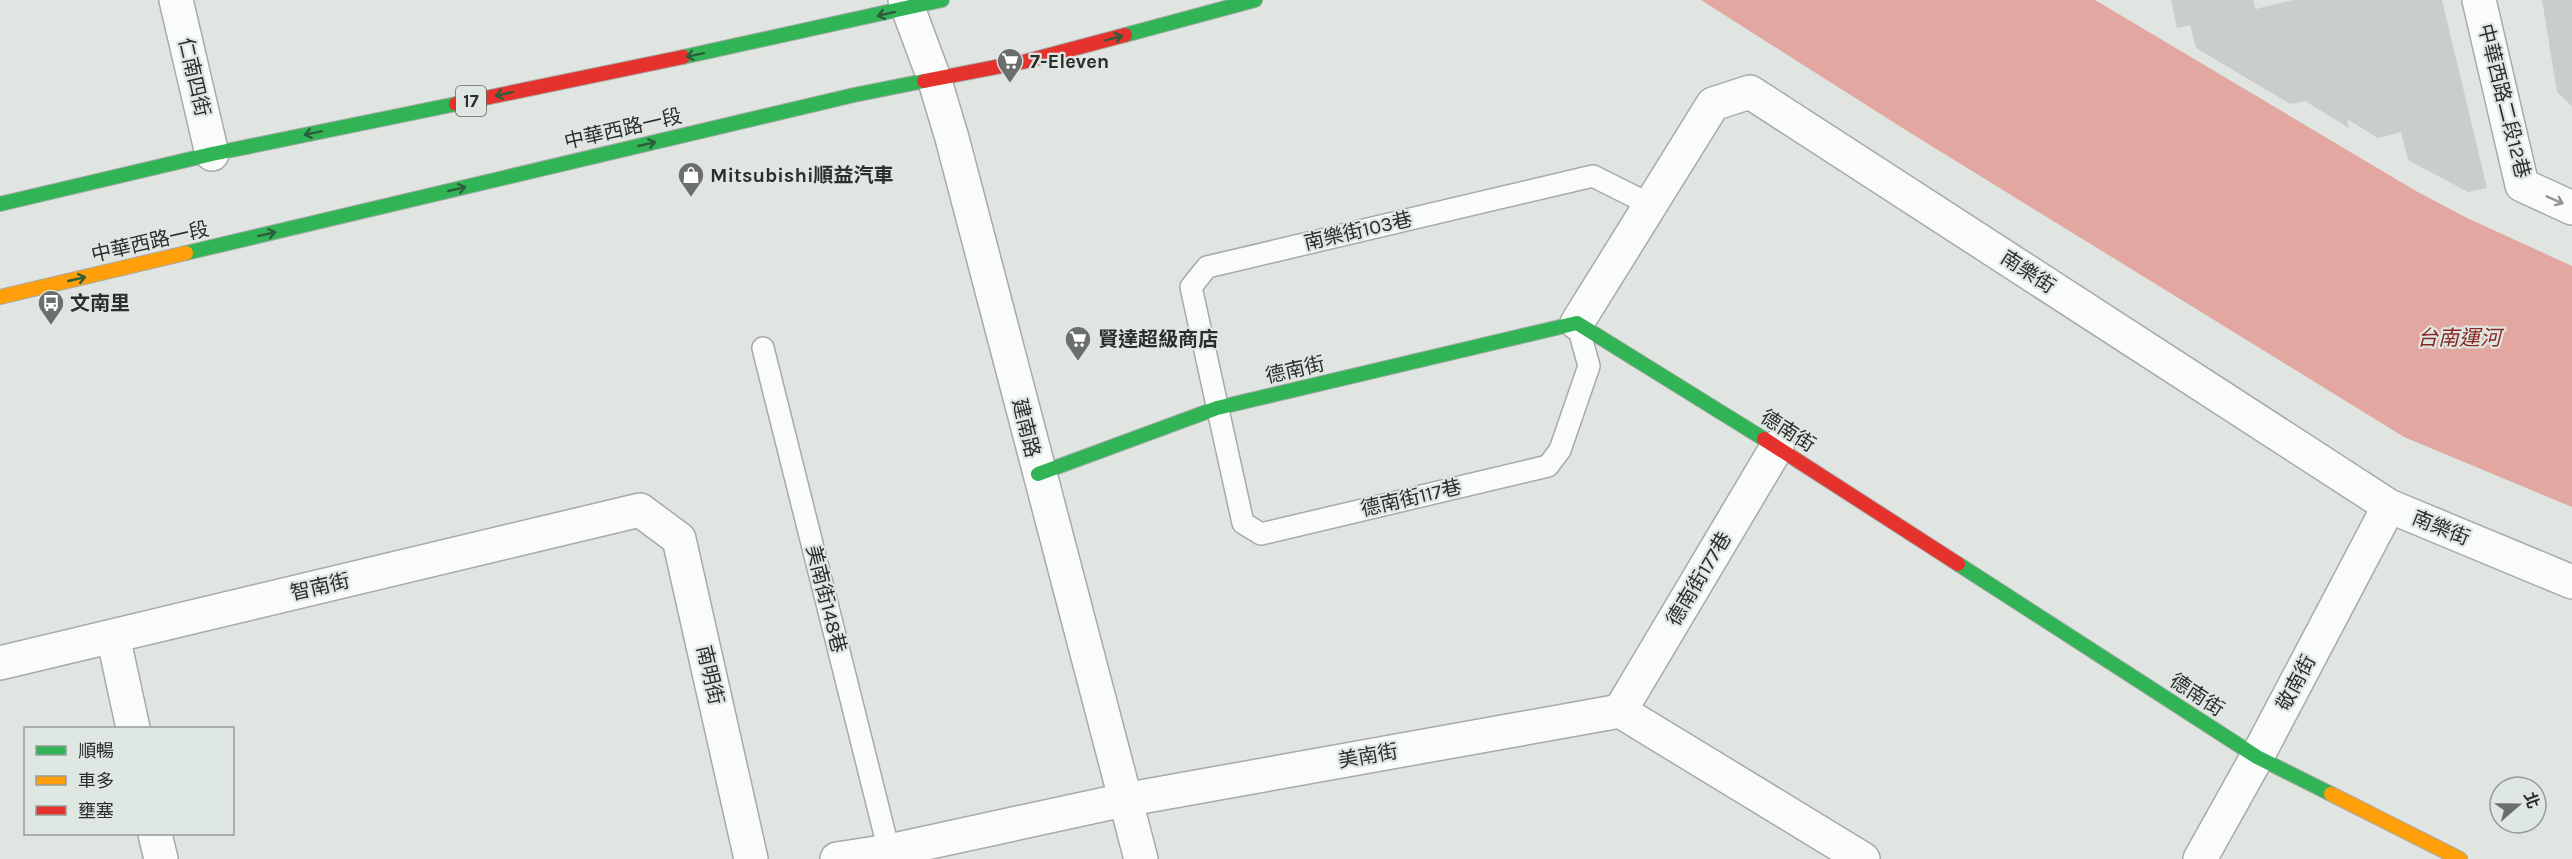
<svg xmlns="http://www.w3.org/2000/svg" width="2572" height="859" font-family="Karla,'Noto Sans TC',sans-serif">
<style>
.water{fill:#e2a7a0}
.building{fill:#c9cdcb}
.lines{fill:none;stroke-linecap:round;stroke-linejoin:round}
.lane-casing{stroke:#a7aaa8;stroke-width:24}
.street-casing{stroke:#a7aaa8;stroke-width:36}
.fast-casing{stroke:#a7aaa8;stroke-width:16}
.slow-casing{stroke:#a7aaa8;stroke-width:16}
.jam-casing{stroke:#a7aaa8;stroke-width:16}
.lane{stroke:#fafbfb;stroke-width:21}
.street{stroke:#fafbfb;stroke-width:33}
.fast{stroke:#30b455;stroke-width:14}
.slow{stroke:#ff9f0a;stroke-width:14}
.jam{stroke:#e5322d;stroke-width:14}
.oneway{stroke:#2d5d3a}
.oneway2{stroke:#929494}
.labels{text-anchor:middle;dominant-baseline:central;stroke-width:4.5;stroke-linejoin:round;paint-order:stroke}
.shield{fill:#dee7e1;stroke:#616662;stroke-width:1.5}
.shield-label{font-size:18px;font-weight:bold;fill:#2b2e2c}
.poi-label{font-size:20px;font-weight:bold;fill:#2b2e2c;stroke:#dee7e1;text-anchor:start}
.street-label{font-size:20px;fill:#2b2e2c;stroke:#dee7e1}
.water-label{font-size:21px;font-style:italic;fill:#8b2723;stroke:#dee7e1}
</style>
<rect width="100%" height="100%" fill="#e0e5e2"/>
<!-- water -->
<path class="water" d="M1701 0H2095L2416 191 2467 218 2572 266V507L2404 437 1912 134Z"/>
<!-- building -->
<path class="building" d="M2171 0H2253L2256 9 2293 0H2442L2487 188 2468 192 2408 160 2401 132 2378 138 2347 119 2349 128 2305 101 2290 104 2196 48 2190 25 2177 28Z
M2542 0H2572V106L2557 92Z"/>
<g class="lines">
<!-- lane casing -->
<g class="lane-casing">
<path id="lane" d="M1577 323 1589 366 1560 450 1548 466 1261 534 1243 523 1191 287 1207 267 1593 176 1649 204
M763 348 889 851"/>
</g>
<!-- street casing -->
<g class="street-casing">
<path id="street" d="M176 0 212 154
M905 0 934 78 952 138 1141 859
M2479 0 2522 185 2572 208
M1577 323 1713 104 1750 92 2389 506 2572 582
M113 636 133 728
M0 663 640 510 679 539 751 859
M1620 711 1777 447
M155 834 161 859
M837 859 889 851 1124 800 1620 711 1863 859
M2200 859 2257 757 2389 506"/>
</g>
<!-- fast casing -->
<g class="fast-casing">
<path id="fast" d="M1125 35 1255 0
M683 57 942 0
M0 204 212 154 456 104
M186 253 854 95 924 81
M1038 474 1217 408 1577 323 1764 439
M1958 564 2257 757 2331 794"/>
</g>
<!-- slow casing -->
<g class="slow-casing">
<path id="slow" d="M0 297 186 253
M2331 794 2460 859"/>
</g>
<!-- jam casing -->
<g class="jam-casing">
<path id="jam" d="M924 81 1027 61 1125 35
M456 104 683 57
M1764 439 1958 564"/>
</g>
<!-- lane -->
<use href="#lane" class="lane"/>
<!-- street -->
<use href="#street" class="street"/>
<!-- fast -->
<use href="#fast" class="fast"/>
<!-- slow -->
<use href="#slow" class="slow"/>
<!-- jam -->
<use href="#jam" class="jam"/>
</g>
<!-- one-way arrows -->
<defs><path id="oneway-shaft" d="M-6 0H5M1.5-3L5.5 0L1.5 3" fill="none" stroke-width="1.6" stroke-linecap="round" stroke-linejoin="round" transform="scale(1.5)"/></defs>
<g class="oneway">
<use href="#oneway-shaft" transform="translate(886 14) rotate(167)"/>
<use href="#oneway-shaft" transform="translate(1114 38) rotate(-15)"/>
<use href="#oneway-shaft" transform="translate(695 55) rotate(168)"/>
<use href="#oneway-shaft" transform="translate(504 94) rotate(168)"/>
<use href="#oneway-shaft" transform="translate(313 133) rotate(168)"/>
<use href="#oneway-shaft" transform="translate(647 144) rotate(-13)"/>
<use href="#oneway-shaft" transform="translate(457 189) rotate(-13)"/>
<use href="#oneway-shaft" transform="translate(267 234) rotate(-13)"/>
<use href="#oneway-shaft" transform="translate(77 279) rotate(-13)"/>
</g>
<use class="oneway2" href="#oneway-shaft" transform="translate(2555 200) rotate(24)"/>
<!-- icons -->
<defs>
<g id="supermarket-pin" transform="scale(1.35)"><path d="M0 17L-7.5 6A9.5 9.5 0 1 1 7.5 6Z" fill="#6a6e6c" stroke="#dee7e1"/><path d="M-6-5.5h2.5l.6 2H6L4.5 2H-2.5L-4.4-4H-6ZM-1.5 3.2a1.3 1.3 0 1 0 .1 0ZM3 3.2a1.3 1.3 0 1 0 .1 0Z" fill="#fff"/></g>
<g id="shop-pin" transform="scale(1.35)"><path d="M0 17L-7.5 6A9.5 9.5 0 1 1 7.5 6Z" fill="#6a6e6c" stroke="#dee7e1"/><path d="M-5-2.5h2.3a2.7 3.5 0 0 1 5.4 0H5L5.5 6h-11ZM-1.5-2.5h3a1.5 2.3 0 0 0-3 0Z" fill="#fff"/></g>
<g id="bus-pin" transform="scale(1.35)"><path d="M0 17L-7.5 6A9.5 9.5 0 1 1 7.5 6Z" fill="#6a6e6c" stroke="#dee7e1"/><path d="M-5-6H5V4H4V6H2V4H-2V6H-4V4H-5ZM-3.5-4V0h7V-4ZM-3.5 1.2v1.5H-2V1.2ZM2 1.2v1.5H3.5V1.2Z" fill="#fff"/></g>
</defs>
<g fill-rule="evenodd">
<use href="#supermarket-pin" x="1010" y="61"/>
<use href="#shop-pin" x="691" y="175"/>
<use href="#bus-pin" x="51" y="303"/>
<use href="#supermarket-pin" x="1078" y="339"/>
</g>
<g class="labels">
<!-- shield labels -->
<rect class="shield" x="456" y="86" width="30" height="30" rx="4.5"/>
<g class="shield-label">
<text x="471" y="101">17</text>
</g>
<!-- poi labels -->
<g class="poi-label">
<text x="1030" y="61">7-Eleven</text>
<text x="710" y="175">Mitsubishi順益汽車</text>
<text x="70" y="303">文南里</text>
<text x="1098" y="339">賢達超級商店</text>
</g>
<!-- street labels -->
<g class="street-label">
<text transform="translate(194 77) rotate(77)">仁南四街</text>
<text transform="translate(2504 101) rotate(76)">中華西路二段12巷</text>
<text transform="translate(623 129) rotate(-13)">中華西路一段</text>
<text transform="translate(1358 231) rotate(-13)">南樂街103巷</text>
<text transform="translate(150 242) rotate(-13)">中華西路一段</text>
<text transform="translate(2028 272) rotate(33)">南樂街</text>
<text transform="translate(1295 370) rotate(-13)">德南街</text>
<text transform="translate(1026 428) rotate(76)">建南路</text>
<text transform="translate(1788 431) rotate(32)">德南街</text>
<text transform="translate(1411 498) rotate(-13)">德南街117巷</text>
<text transform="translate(2441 528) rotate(22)">南樂街</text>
<text transform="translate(1699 579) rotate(-59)">德南街177巷</text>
<text transform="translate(320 587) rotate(-13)">智南街</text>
<text transform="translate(826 599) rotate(76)">美南街148巷</text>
<text transform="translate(710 675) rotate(77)">南明街</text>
<text transform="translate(2296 683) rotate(-62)">敬南街</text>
<text transform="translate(2197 695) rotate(33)">德南街</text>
<text transform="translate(1368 756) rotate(-10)">美南街</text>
</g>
<!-- water labels -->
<g class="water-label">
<text x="2459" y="338">台南運河</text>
</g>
</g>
<!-- legend -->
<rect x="24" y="727" width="210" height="108" fill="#dee7e1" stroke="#969d99" stroke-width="1.5"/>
<rect x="36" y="746" width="30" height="9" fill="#30b455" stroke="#969d99" stroke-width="1.5"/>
<text x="78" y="757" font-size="18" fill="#2b2e2c">順暢</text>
<rect x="36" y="776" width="30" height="9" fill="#ff9f0a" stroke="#969d99" stroke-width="1.5"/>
<text x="78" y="787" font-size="18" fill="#2b2e2c">車多</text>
<rect x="36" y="806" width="30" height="9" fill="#e5322d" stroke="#969d99" stroke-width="1.5"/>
<text x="78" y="817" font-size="18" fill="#2b2e2c">壅塞</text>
<!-- north arrow -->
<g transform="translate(2518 805) rotate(70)"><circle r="28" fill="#dee7e1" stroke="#969d99" stroke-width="1.5"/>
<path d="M0-4.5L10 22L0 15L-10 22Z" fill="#6a6e6c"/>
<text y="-9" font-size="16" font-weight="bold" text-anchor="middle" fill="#2b2e2c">北</text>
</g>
</svg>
